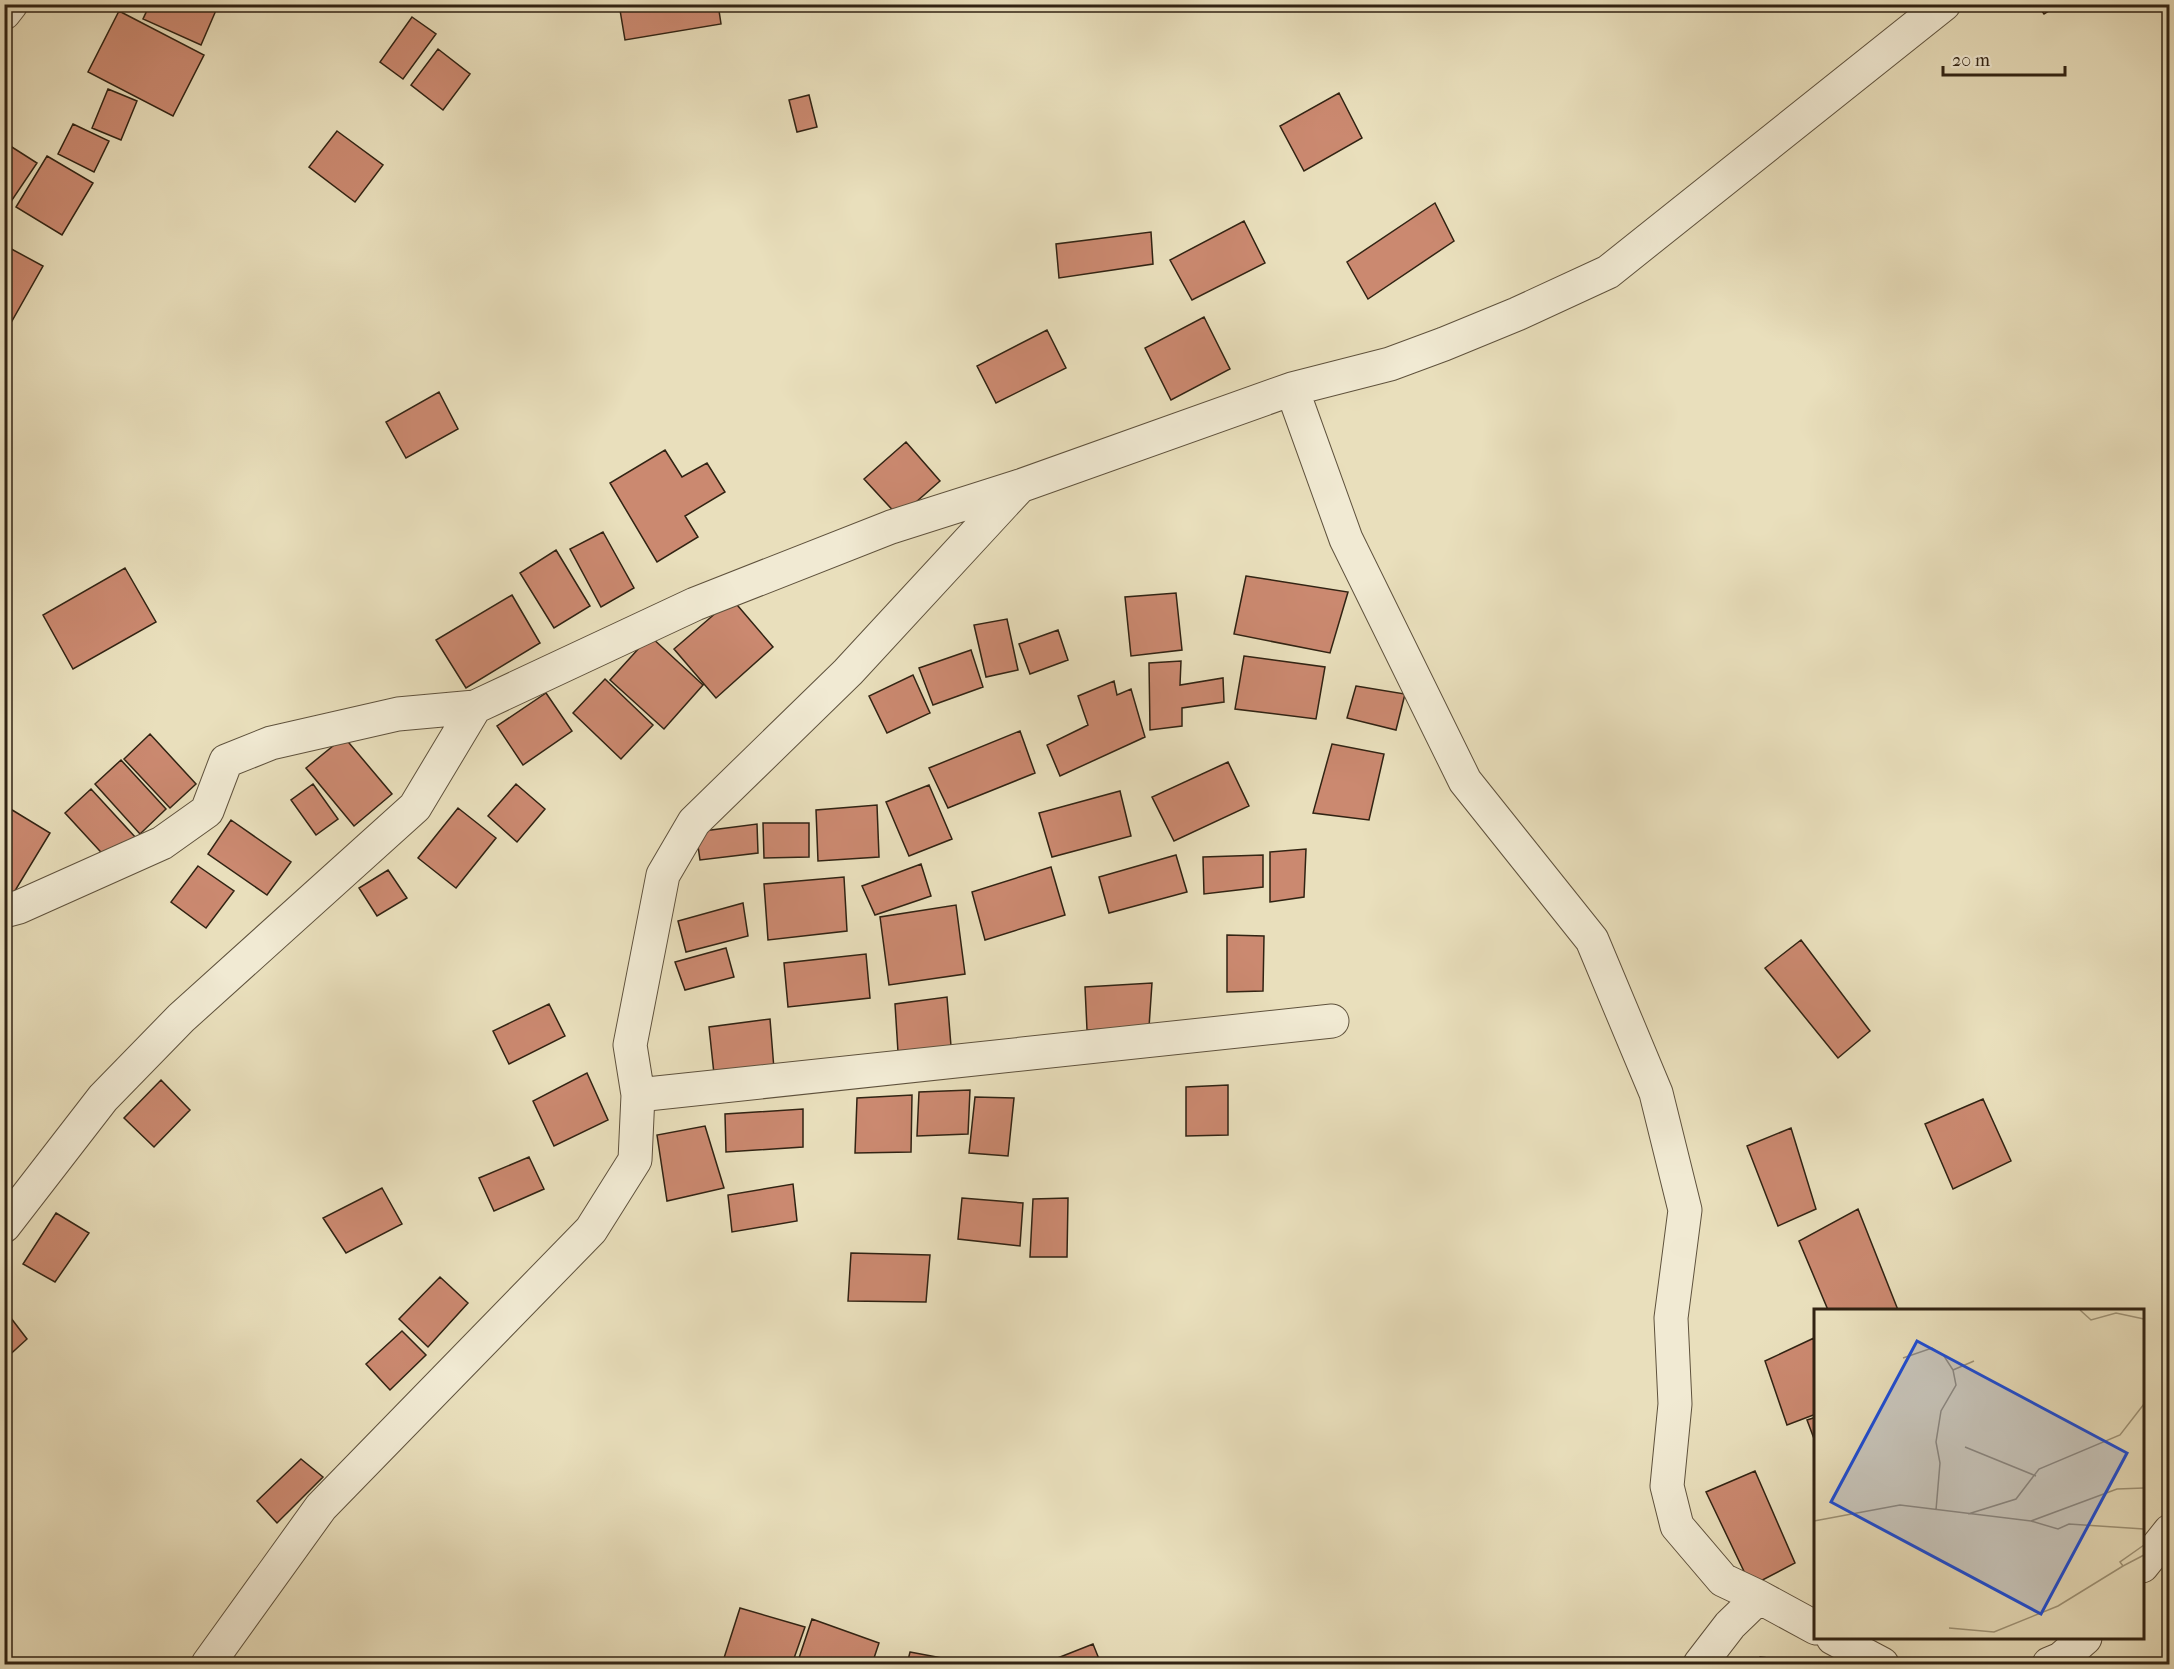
<svg xmlns="http://www.w3.org/2000/svg" width="2174" height="1669" font-family="'IM FELL French Canon',serif">
<style>
.building{fill:#cb8970;stroke:#312313;stroke-width:1.5}
.lines{fill:none;stroke-linecap:round;stroke-linejoin:round}
.minor-casing{stroke:#5f523d;stroke-width:35}
.minor{stroke:#f1ead3;stroke-width:33}
.inset-road{fill:none;stroke:#9f9478;stroke-width:1.5}
.view{fill:#1d4ed8;fill-opacity:0.15;stroke:#1d4ed8;stroke-width:3}
.inset-edge{fill:none;stroke:#312313;stroke-width:3}
</style>
<rect width="100%" height="100%" fill="#e9dfbc"/>
<filter id="stains"><feTurbulence type="fractalNoise" baseFrequency=".00333" numOctaves="4"/><feColorMatrix values="0 0 0 0 .2 0 0 0 0 .09 0 0 0 0 .02 0 0 0 .5 -.17"/></filter>
<radialGradient id="worn" r=".72"><stop offset=".6" stop-color="#630" stop-opacity="0"/><stop offset="1" stop-color="#630" stop-opacity=".3"/></radialGradient>
<!-- building -->
<path class="building" d="M150 4H208L217 8 201 45 143 19Z
M619 4H718L721 24 625 40Z
M2037 4H2060L2044 14Z
M119 11 204 55 173 116 88 72Z
M412 17 436 34 403 79 380 62Z
M438 49 470 74 443 110 411 85Z
M108 89 137 101 121 140 92 128Z
M1339 93 1362 138 1304 171 1280 126Z
M809 95 817 127 797 132 789 100Z
M73 124 109 141 94 172 58 154Z
M337 131 383 165 355 202 309 167Z
M4 142 37 163 8 206 4 203Z
M47 156 93 183 62 235 16 207Z
M1435 203 1454 241 1368 299 1347 262Z
M1244 221 1265 263 1192 300 1170 260Z
M1151 232 1153 264 1059 278 1056 244Z
M4 245 43 266 8 328 4 326Z
M1204 317 1230 369 1171 400 1145 348Z
M1047 330 1066 368 996 403 977 366Z
M439 392 458 429 406 458 386 422Z
M906 442 940 481 899 517 864 479Z
M665 450 682 477 707 463 725 492 685 516 698 537 657 562 610 483Z
M603 532 634 588 601 607 570 549Z
M556 550 590 606 554 628 520 573Z
M125 568 156 622 73 669 43 615Z
M1246 576 1348 592 1330 653 1234 634Z
M1176 593 1182 650 1131 656 1125 597Z
M512 595 540 643 466 688 436 640Z
M732 599 773 647 716 698 674 649Z
M1007 619 1018 670 986 677 974 625Z
M1058 630 1068 660 1030 674 1019 644Z
M650 636 703 685 664 729 610 680Z
M971 650 983 687 933 705 919 668Z
M1244 656 1325 667 1316 719 1235 709Z
M1181 661 1180 685 1223 678 1224 702 1182 708V726L1150 730 1149 663Z
M913 675 930 713 887 733 869 696Z
M605 679 653 725 621 759 573 713Z
M1114 681 1117 695 1131 689 1145 737 1060 776 1047 745 1088 725 1078 696Z
M1356 686 1405 694 1396 730 1347 718Z
M546 693 572 731 523 765 497 726Z
M1020 731 1035 773 948 808 929 768Z
M150 734 196 784 170 808 124 759Z
M344 737 392 794 354 826 306 768Z
M1332 744 1384 754 1369 820 1313 813Z
M121 760 166 809 140 834 95 784Z
M1228 762 1249 806 1174 841 1152 797Z
M313 784 338 819 316 835 291 800Z
M516 784 545 809 517 842 488 816Z
M929 785 952 839 909 856 886 802Z
M91 789 136 838 110 862 65 813Z
M1120 791 1131 836 1052 857 1039 813Z
M4 805 50 833 10 899 4 896Z
M877 805 879 857 818 861 816 810Z
M458 808 496 838 456 888 418 858Z
M231 820 291 862 267 895 208 854Z
M763 823H809V857L764 858Z
M757 824 758 853 700 860 696 832Z
M1306 849 1304 897 1270 902V852Z
M1176 855 1187 892 1109 913 1099 877Z
M1263 855V887L1204 894 1203 857Z
M921 864 931 896 875 915 862 886Z
M198 866 234 891 206 928 171 902Z
M1051 867 1065 915 985 940 972 892Z
M388 870 407 898 377 916 359 888Z
M844 877 847 931 768 940 764 884Z
M743 903 748 936 686 952 678 921Z
M956 905 965 974 889 985 880 917Z
M1227 935 1264 936 1263 991 1227 992Z
M1801 940 1870 1031 1838 1058 1765 968Z
M726 948 734 977 685 990 675 962Z
M866 954 870 998 788 1007 784 963Z
M1152 983 1149 1027 1087 1030 1085 987Z
M947 997 951 1046 898 1052 895 1004Z
M549 1004 565 1036 509 1064 493 1031Z
M770 1019 774 1069 714 1074 709 1027Z
M587 1073 608 1120 554 1146 533 1101Z
M161 1080 190 1110 154 1147 124 1118Z
M1228 1085V1135L1186 1136V1087Z
M970 1090 968 1134 917 1136 919 1092Z
M912 1095 911 1152 855 1153 857 1098Z
M975 1097 1014 1098 1008 1156 969 1153Z
M1983 1099 2011 1161 1953 1189 1925 1124Z
M803 1109V1147L726 1152 725 1114Z
M705 1126 724 1188 667 1201 657 1135Z
M1791 1128 1816 1209 1778 1226 1747 1146Z
M529 1157 544 1189 494 1211 479 1178Z
M793 1184 797 1221 732 1232 728 1195Z
M382 1188 402 1224 346 1253 323 1218Z
M962 1198 1023 1203 1020 1246 958 1239Z
M1068 1198 1067 1257H1030L1033 1199Z
M1858 1209 1898 1310H1828L1799 1241Z
M56 1213 89 1233 55 1282 23 1264Z
M851 1253 930 1255 926 1302 848 1301Z
M440 1277 468 1303 428 1347 399 1319Z
M4 1309 27 1339 4 1360Z
M402 1331 426 1355 390 1390 366 1364Z
M1814 1338 1816 1414 1787 1425 1765 1361Z
M1816 1417V1444L1807 1420Z
M301 1459 323 1477 277 1523 257 1501Z
M1755 1471 1795 1563 1751 1586 1706 1492Z
M740 1608 805 1627 792 1664H748L724 1658Z
M812 1619 879 1643 872 1664H797Z
M1093 1644 1101 1664H1051L1050 1661Z
M910 1652 974 1664H907Z
M1760 1657 1821 1664H1758Z"/>
<g class="lines">
<!-- minor casing -->
<g class="minor-casing">
<path id="minor" d="M4 13 11 4
M1292 389 1346 539 1465 781 1592 940 1656 1093 1685 1210 1671 1318 1675 1404 1667 1486 1677 1526 1723 1580 1759 1597 1730 1625 1700 1664
M4 911 19 907 162 843 207 811 226 761 271 743 398 714 475 707
M638 1095 1332 1021
M4 1226 103 1098 181 1018 415 807 475 707 695 604 891 527 1020 486 1292 389 1390 364 1444 344 1517 314 1608 272 1944 4
M2142 1566 2170 1531
M1759 1597 1816 1628
M1833 1638 1882 1664
M208 1664 321 1507 591 1230 635 1160 638 1095 630 1045 663 875 694 822 848 672 1019 487
M2049 1664 2061 1659 2085 1638"/>
</g>
<!-- minor -->
<use href="#minor" class="minor"/>
</g>
<!-- overview -->
<g transform="translate(1814 1309)">
<rect width="330" height="330" fill="#e9dfbc"/>
<path class="inset-road" d="M266 1 277 11 302 4 330 10M89 49 118 39 130 47 139 61M151 138 222 167M122 201 126 154 122 133 127 102 142 76 139 61 160 52M154 205 202 190 225 160 306 126 330 95M0 212 86 196 217 212 303 180 330 179M217 212 244 220 255 215 330 220M330 236 306 253 309 257 330 246M135 319 180 323 244 297 309 257"/>
<path class="view" d="M103 32 313 144 227 305 17 193Z"/>
<rect width="330" height="330" class="inset-edge"/>
</g>
<!-- margin -->
<rect width="2174" height="1669" fill="none" stroke="#e9dfbc" stroke-width="24"/>
<rect x="6" y="6" width="2162" height="1657" fill="none" stroke="#312313" stroke-width="3"/>
<rect x="12" y="12" width="2150" height="1645" fill="none" stroke="#312313" stroke-width="1.5"/>
<!-- scale -->
<path d="M1943 66v9h122v-9" fill="none" stroke="#312313" stroke-width="3"/>
<text x="1952" y="66" font-size="18" fill="#312313" stroke="#f1ead3" stroke-width="4.5" paint-order="stroke">20 m</text>
<rect width="100%" height="100%" filter="url(#stains)"/>
<rect width="100%" height="100%" fill="url(#worn)"/>
</svg>
